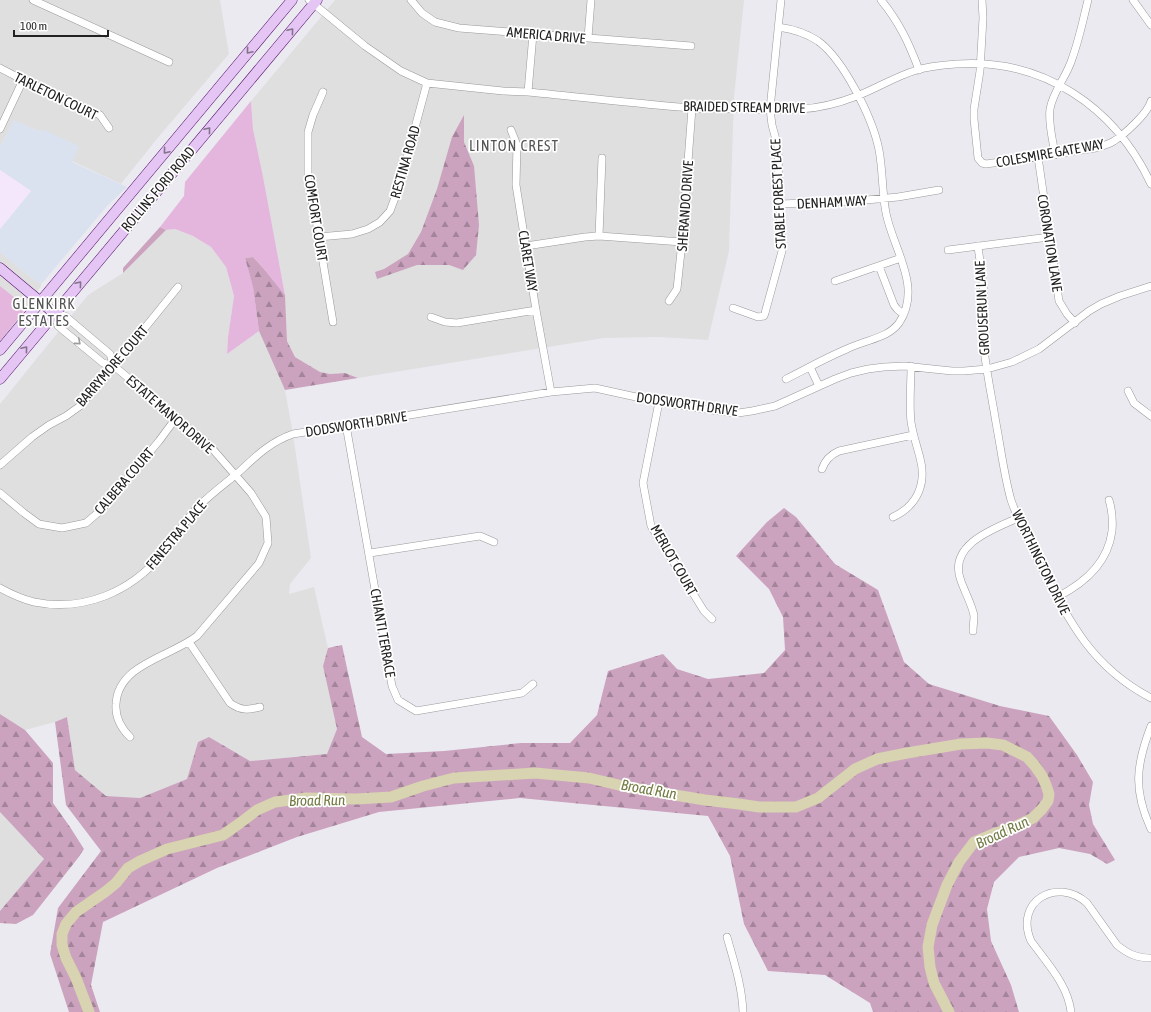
<svg xmlns="http://www.w3.org/2000/svg" width="1151" height="1012" font-family="'Asap Condensed',sans-serif">
<style>
.residential{fill:#dfdfdf}
.commercial{fill:#dbe2ef}
.education{fill:#f4e7fc}
.grass{fill:#e4b6de}
.forest{fill:url(#forest-firs)}
.lines{fill:none;stroke-linecap:round;stroke-linejoin:round}
.river{stroke:#d8d3b0;stroke-width:11}
.street-casing{stroke:#999;stroke-width:8}
.secondary-casing{stroke:#56136e;stroke-width:11}
.street{stroke:#fff;stroke-width:7}
.secondary{stroke:#e4c5f3;stroke-width:10}
.oneway{stroke:#83748a}
.oneway2{stroke:#9c9c9c}
.labels{text-anchor:middle;dominant-baseline:central;stroke-width:3.5;stroke-linejoin:round;paint-order:stroke}
.street-label{font-size:14px;fill:#222;stroke:#fff}
.neighbourhood-label{font-size:15px;letter-spacing:1px;fill:#555;stroke:#fff}
.water-label{font-size:15px;font-style:italic;fill:#737a43;stroke:#fff}
</style>
<defs>
<pattern id="forest-firs" width="22" height="20" patternUnits="userSpaceOnUse"><rect width="22" height="20" fill="#cba3be"/><path d="M5 1l3.5 6h-7zM16 11l3.5 6h-7z" fill="#a4849a"/></pattern>
</defs>
<rect width="100%" height="100%" fill="#eceaf1"/>
<!-- residential -->
<path class="residential" d="M0 0H220L229 54 156 140 121 184 72 161 42 129 41 132 14 121 0 147Z
M335 0H744L734 97 729 251 708 340 659 337 604 338 358 378 345 373 330 374 320 372 295 357 287 341 285 295 253 129 251 101Z
M175 229 193 236 211 247 226 267 234 296 228 337 227 354 259 331 285 390 293 434 311 558 290 584 289 594 314 587 328 648 323 666 337 729 328 754 250 761 209 737 198 742 187 779 140 798 106 796 75 770 67 717 55 722 25 730 0 714V404L88 295 123 273 166 230Z
M0 252 35 281 41 283 44 281 41 284V286L26 309 24 310V313L0 342Z
M0 812 44 859 0 911Z"/>
<!-- commercial -->
<path class="commercial" d="M14 120 40 132 42 129 79 146 72 162 127 187 107 206 44 281 41 283 35 281 0 252V229L31 191 0 170V147Z"/>
<!-- education -->
<path class="education" d="M0 170 31 191 0 229Z"/>
<!-- grass -->
<path class="grass" d="M251 101 253 129 263 177 285 295 264 269 253 257 245 258 253 286 259 331 227 354 228 337 234 296 226 267 211 247 193 236 175 229 166 230 160 227 184 196 185 182Z
M0 286 20 302 23 306 24 310 21 315 0 341Z"/>
<!-- forest -->
<path class="forest" d="M464 115V142L474 166 479 225 476 255 463 270 449 265H417L377 279 375 272 384 269 408 254 421 232 437 189 452 137Z
M160 227 166 230 123 273V268Z
M253 257 264 269 285 295 287 341 295 357 320 372 330 374 345 373 358 378 285 390 259 331 253 287 245 258Z
M784 508 796 517 835 564 878 590 904 662 929 684 1000 706 1049 716 1077 755 1093 782 1089 805 1093 824 1115 860 1107 864 1090 854 1059 848 1019 857 994 882 987 909 991 941 1011 985 1019 1012H873L870 1003 825 975 768 971 744 924 730 856 708 816 520 798 379 812 297 837 217 868 103 922 91 985 100 1012H69L50 954 58 908 101 851 66 805 55 722 67 717 75 770 106 796 140 798 187 779 198 742 209 737 250 761 327 754 337 729 323 666 328 648 342 645 362 737 386 754 444 751 521 743H570L597 715 608 671 663 654 677 669 708 679 764 673 785 650 783 617 769 589 736 556 767 522Z
M0 714 25 730 53 763V803L70 827 84 849 78 858 33 915 16 924 0 923V911L44 859 0 812Z"/>
<g class="lines">
<!-- river -->
<path class="river" d="M89 1012 76 978 66 958 62 945V934L66 924 76 912 105 892 116 883 128 868 140 861 167 849 223 835 240 823 257 810 275 802 306 798 356 799 391 797 423 786 454 778 535 773 589 778 627 787 705 800 739 804 759 807H796L818 798 855 769 877 759 907 753 961 744 987 743 1003 745 1027 757 1035 766 1042 776 1046 785 1049 794 1048 801 1042 809 1033 818 1014 827 993 834 974 842 959 862 947 885 932 925 928 947 930 967 934 983 949 1012"/>
<!-- street casing -->
<g class="street-casing">
<path id="street" d="M33 0 169 62
M309 0 365 46 401 71 427 83 503 91 528 92C582 97 637 104 691 108 707 109 723 108 739 109 760 109 781 111 801 109 820 108 839 103 857 96 878 88 896 76 917 70 930 66 944 65 957 64 1043 58 1115 107 1151 184
M411 0 422 13 435 22 459 28 691 46
M881 0C899 22 909 43 919 70
M982 0 983 18 980 71 974 109V119L978 158 982 163 986 164 1096 148C1103 146 1109 144 1114 141 1125 134 1148 113 1151 101
M1133 0 1151 25
M778 27C793 29 806 33 818 41 844 60 873 119 879 150 883 171 882 193 886 213 893 249 923 287 899 323 890 335 876 338 862 343 855 345 847 349 840 352 822 360 804 370 786 379
M588 38 591 0
M0 68 23 80 100 115 109 128
M323 92 313 115 308 132V181L316 220 333 322
M528 92 533 34
M0 129 23 80
M511 130 517 145 516 185 536 310 551 392
M1055 155C1053 140 1048 124 1050 109 1053 91 1067 76 1072 59 1079 40 1083 20 1088 0
M1038 157 1059 301 1067 314 1075 323
M780 204 856 201 898 197 939 190
M599 236 602 158
M319 237 352 234 368 229 380 222 390 211 399 187 427 83
M526 246 585 237 599 236 682 242
M978 246C980 264 984 282 984 300 984 310 981 320 982 330 984 361 991 392 996 423 1001 449 1004 475 1011 500 1019 523 1030 544 1041 566 1070 623 1092 667 1151 698
M948 250 1049 237
M879 266 894 305 897 309 903 314
M835 281 901 258
M669 301 677 289 682 242 692 108
M733 308 758 317 764 316 765 313 782 251V244L779 197 778 147 772 125 770 109 781 0
M431 317 445 322 457 323 536 310
M114 366 110 354 65 316 54 313 58 326 103 363 114 366 176 418 209 445 251 493 266 517 268 543 259 563 197 636C170 657 118 664 116 704 115 717 121 728 130 737
M810 367 819 386
M1128 391 1134 403 1151 416
M659 402 643 483 651 526 704 611 712 619
M346 425 392 686 398 700 416 711 522 693 533 684
M0 465 32 437 49 425 66 416 80 406 114 366 178 287
M822 469C825 460 830 455 839 451L913 435
M0 493 24 513 39 524 62 528 86 523 101 510 159 441 176 418
M893 517C917 506 927 484 920 458 917 446 913 435 911 422 909 404 911 385 911 366
M370 553 480 536 494 542
M0 588C11 594 22 599 34 602 84 612 131 592 163 553 176 538 185 519 200 505 212 493 226 483 239 472 256 456 270 442 293 434L551 392 595 388 659 402 725 412 738 413 752 411 775 406 835 379 851 373 868 369 884 367 904 366 952 371H964L987 369 1012 362 1039 349 1089 311 1101 304 1120 296 1151 286
M1057 597C1085 583 1108 563 1112 531 1113 520 1112 510 1109 500
M973 631C973 626 974 621 974 616 973 607 964 590 961 581 947 545 993 529 1018 518
M189 642 230 703C241 711 248 710 260 707
M1151 726C1136 765 1133 790 1151 829
M727 937C734 962 742 986 743 1012
M1071 1012C1068 985 1047 963 1031 941 1014 902 1056 876 1087 903L1117 945C1128 954 1137 958 1151 958"/>
</g>
<!-- secondary casing -->
<g class="secondary-casing">
<path id="secondary" d="M0 268 54 313
M0 350 292 0
M0 379 317 0"/>
</g>
<!-- street -->
<use href="#street" class="street"/>
<!-- secondary -->
<use href="#secondary" class="secondary"/>
</g>
<!-- one-way arrows -->
<defs><path id="oneway-chevron" d="M-2-3.5L2.5 0L-2 3.5" fill="none" stroke-width="1.6" stroke-linecap="round" stroke-linejoin="round"/></defs>
<g class="oneway">
<use href="#oneway-chevron" transform="translate(291 31) rotate(-50)"/>
<use href="#oneway-chevron" transform="translate(249 51) rotate(130)"/>
<use href="#oneway-chevron" transform="translate(208 130) rotate(-50)"/>
<use href="#oneway-chevron" transform="translate(166 151) rotate(130)"/>
<use href="#oneway-chevron" transform="translate(79 284) rotate(-50)"/>
<use href="#oneway-chevron" transform="translate(25 349) rotate(-50)"/>
</g>
<use class="oneway2" href="#oneway-chevron" transform="translate(78 342) rotate(40)"/>
<g class="labels">
<!-- street labels -->
<g class="street-label">
<text transform="translate(546 35) rotate(5)">AMERICA DRIVE</text>
<text transform="translate(56 96) rotate(26)">TARLETON COURT</text>
<text transform="translate(744 107) rotate(1)">BRAIDED STREAM DRIVE</text>
<text transform="translate(1050 153) rotate(-10)">COLESMIRE GATE WAY</text>
<text transform="translate(405 162) rotate(-74)">RESTINA ROAD</text>
<text transform="translate(158 189) rotate(-50)">ROLLINS FORD ROAD</text>
<text transform="translate(778 194) rotate(-93)">STABLE FOREST PLACE</text>
<text transform="translate(832 202) rotate(-3)">DENHAM WAY</text>
<text transform="translate(685 206) rotate(-86)">SHERANDO DRIVE</text>
<text transform="translate(316 218) rotate(81)">COMFORT COURT</text>
<text transform="translate(1050 243) rotate(81)">CORONATION LANE</text>
<text transform="translate(528 261) rotate(81)">CLARET WAY</text>
<text transform="translate(982 308) rotate(-93)">GROUSERUN LANE</text>
<text transform="translate(112 366) rotate(-49)">BARRYMORE COURT</text>
<text transform="translate(687 404) rotate(8)">DODSWORTH DRIVE</text>
<text transform="translate(170 414) rotate(41)">ESTATE MANOR DRIVE</text>
<text transform="translate(356 424) rotate(-9)">DODSWORTH DRIVE</text>
<text transform="translate(124 481) rotate(-49)">CALBERA COURT</text>
<text transform="translate(176 535) rotate(-50)">FENESTRA PLACE</text>
<text transform="translate(674 560) rotate(60)">MERLOT COURT</text>
<text transform="translate(1041 562) rotate(64)">WORTHINGTON DRIVE</text>
<text transform="translate(383 633) rotate(80)">CHIANTI TERRACE</text>
</g>
<!-- neighbourhood labels -->
<g class="neighbourhood-label">
<text x="514" y="145">LINTON CREST</text>
<text x="44" y="303">GLENKIRK<tspan x="44" dy="17">ESTATES</tspan></text>
</g>
<!-- water labels -->
<g class="water-label">
<text transform="translate(649 789) rotate(10)">Broad Run</text>
<text transform="translate(317 800) rotate(-1)">Broad Run</text>
<text transform="translate(1002 832) rotate(-25)">Broad Run</text>
</g>
</g>
<!-- scale -->
<path d="M14 30v6h94v-6" fill="none" stroke="#222222" stroke-width="2"/>
<text x="20" y="30" font-size="12" fill="#222222" stroke="#ffffff" stroke-width="3" paint-order="stroke">100 m</text>
</svg>
